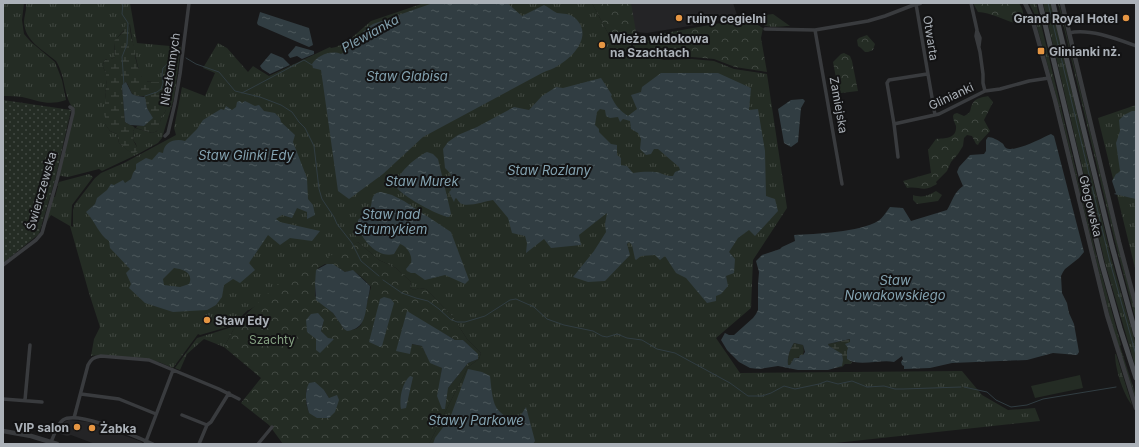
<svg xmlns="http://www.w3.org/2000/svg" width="1139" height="447" font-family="Inter,sans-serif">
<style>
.built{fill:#242426}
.grass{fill:url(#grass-tufts);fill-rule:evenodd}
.forest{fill:url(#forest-crowns);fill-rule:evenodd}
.wetland{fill:url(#wetland-marsh)}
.park{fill:#242c24}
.garden{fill:url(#garden-dots)}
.water{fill:url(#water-ripples);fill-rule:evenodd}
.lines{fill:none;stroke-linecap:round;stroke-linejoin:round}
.stream{stroke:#313d42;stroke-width:1}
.minor{stroke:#393b3e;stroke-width:3.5}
.tertiary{stroke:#393b3e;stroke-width:4.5}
.secondary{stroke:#474a4e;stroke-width:5}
.poi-dot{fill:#e69643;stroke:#131314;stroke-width:1.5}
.labels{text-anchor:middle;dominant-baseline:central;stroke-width:4;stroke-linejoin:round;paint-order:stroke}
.poi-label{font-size:12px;font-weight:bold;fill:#abb1b8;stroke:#131314;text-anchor:start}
.street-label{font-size:12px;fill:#abb1b8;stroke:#131314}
.park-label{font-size:12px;fill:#86a283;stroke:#131314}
.water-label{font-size:13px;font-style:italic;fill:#84a3b1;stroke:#131314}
</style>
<defs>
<pattern id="grass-tufts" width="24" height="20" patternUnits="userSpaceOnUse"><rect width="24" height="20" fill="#242c24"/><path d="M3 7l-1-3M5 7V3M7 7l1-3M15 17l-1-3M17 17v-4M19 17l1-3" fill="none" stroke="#414842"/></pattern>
<pattern id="forest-crowns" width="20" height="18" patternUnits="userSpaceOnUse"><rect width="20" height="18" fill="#242c24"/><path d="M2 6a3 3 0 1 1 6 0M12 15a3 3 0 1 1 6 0" fill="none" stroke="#414842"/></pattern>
<pattern id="wetland-marsh" width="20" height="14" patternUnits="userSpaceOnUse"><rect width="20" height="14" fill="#242c24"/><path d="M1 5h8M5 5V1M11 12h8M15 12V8" fill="none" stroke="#414842"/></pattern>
<pattern id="garden-dots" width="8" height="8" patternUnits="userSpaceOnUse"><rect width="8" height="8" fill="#242c24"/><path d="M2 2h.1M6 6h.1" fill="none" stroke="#414842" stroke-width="1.8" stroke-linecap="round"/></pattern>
<pattern id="water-ripples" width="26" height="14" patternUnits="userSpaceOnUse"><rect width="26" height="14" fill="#313d42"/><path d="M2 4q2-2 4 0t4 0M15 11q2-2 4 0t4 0" fill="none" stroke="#4c575b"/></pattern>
</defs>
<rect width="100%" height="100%" fill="#181819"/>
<!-- built -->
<path class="built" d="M629 3H733L737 15 714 22 647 33 635 32Z
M69 420 88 422 142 442 141 444H95L71 435 67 436 60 434 59 431 62 423Z"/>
<!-- grass -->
<path class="grass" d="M3 3H24L22 20 24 34 31 42 55 62 62 80 66 100C48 106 40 101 22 97 16 96 9 96 3 96Z
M26 3H130L137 43 181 47 174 98 162 138 158 143 138 154 102 171 99 169 68 177 61 176 59 175 73 108C63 95 66 77 56 61 42 49 25 41 24 22 24 16 27 10 26 3ZM130 24C131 34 138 74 143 79 147 83 151 81 155 83 159 84 163 87 166 90V110L161 119 157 131 152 133 135 128 133 131 134 136 133 140 136 144 137 148 130 152 119 143 117 134 110 131 105 124 106 99 105 92 107 85 106 80V73L103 67 104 61 106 59H111L115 57C115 53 114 50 114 46 115 37 124 31 130 24Z
M424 3H592L620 56 639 53 664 60 692 59 714 61 734 69 767 74 787 208 753 260 751 308 716 338 740 373 962 371 982 395 1008 410 1035 408 1040 421 826 444H429L468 367 479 359 481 353 467 339 453 317 426 289 419 288 414 290 410 288 411 282 396 268 379 260 358 242 249 310H248L231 326 200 335 198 334 173 368 159 362 98 355 91 356 94 339 100 327 89 293 70 226 51 215 46 223 53 197H55L58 186H57L59 182 89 174 93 177 72 205 71 226 73 227V210L75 204 95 178 101 173 124 163 176 135 174 128 182 87 205 96 215 73 203 68 218 43 227 48 248 72 253 66 269 76 330 47 331 48 336 47 348 41 371 21Z
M1029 3H1036L1095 250 1121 345 1120 346 1136 396V400L1112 326 1059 106 1034 16 1035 15Z
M1043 3H1051L1112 261 1136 345V369L1105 263Z
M1058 3H1059L1117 242 1136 313V321L1115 242Z
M773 14 790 26C779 26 759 31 757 16Z
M1136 105V272L1098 118Z
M936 191 942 195 938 201 917 204 913 200V195C922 198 928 196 936 191Z
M236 325 224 347 204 339 187 354 180 370 175 368 197 338 229 328Z
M1115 354H1116L1132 405C1123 394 1115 368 1115 354Z"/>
<!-- forest -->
<path class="forest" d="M592 3H631L636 32 632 35 631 40V50L619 54Z
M973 3H1019C1024 11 1025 16 1020 24 1006 22 991 12 978 12Z
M743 19 749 20 763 28 761 38 767 72 735 67 714 59 692 57 664 58 646 52 634 51 633 50V41L637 36 643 37Z
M867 35 875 44 873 50 868 52H865L861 48 858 46 857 40 859 38Z
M844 53 850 56 852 61 858 91 833 94C827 87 833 84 836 78L833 62 841 54Z
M988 96 993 102 984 120 990 131 979 143 978 145 976 144 972 136 967 135 964 138 963 146 958 154 951 162 947 171 936 182 937 184C922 193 921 186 907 188L903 181 931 173 928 150 936 139C945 138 957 139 956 126 955 123 953 120 953 116L954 114 957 113 964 116C973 112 969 109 973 103 975 98 984 97 988 96Z
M358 242 379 260 396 268 411 282 410 288 414 290 419 288 426 289 453 317 467 339 481 353 479 359 468 367 429 444H283L269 425 241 403 261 378 224 347 236 325 239 324 238 322 283 279ZM325 264 339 268 345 272C347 272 350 270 352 271 356 271 369 284 371 287L361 325C355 331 351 330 344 329L333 313 315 296V284L318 268ZM324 320 321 331 328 339H334L316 350V339ZM441 332 455 340H463L470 347 478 359 468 363 448 388 440 382 442 368 430 362 422 346 411 344ZM306 389 324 390 329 398 309 413 306 403Z"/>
<!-- wetland -->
<path class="wetland" d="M129 22 131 36 135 50V56L138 68 141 71V76L148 82H162L166 89V110L161 119 158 130 155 132 152 133 136 128 137 126H144L152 117 147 108 144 96C128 97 133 91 126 82L122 85 125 122 130 125 133 126 135 128 133 131 134 136 133 140 138 149 137 152 132 154 119 143 117 134 110 131 105 124V117L103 112 106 99 105 92 107 85 106 80V73L103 67 104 61 107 59H111L115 57 114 41 124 31 126 23Z
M851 339 848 348 850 361 852 362 851 364H845L842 367 835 368 842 366 835 350 829 346 828 344Z
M794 343 803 345C805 354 803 358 794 358L790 365H788C787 357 790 349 794 343Z"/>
<!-- park -->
<path class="park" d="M1080 375 1083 388 1035 398 1031 386Z"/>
<!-- garden -->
<path class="garden" d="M3 100 71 110 55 180 39 234 3 263Z"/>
<!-- water -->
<path class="water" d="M433 3H507L522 16 544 5C548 7 553 11 557 13 563 14 570 13 575 18 593 34 575 56 559 65 554 69 548 70 542 73L423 137 383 174 349 199 338 191 321 70 313 68 312 64C318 55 331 50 341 54 353 48 361 30 373 24Z
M260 12 309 28 313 45 309 47 258 25 257 23Z
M296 46 314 51V54L302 59 297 56 290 58 288 55Z
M271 53 283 58 290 65 270 74 262 69 260 66Z
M661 73H718L751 88 749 110 758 109 765 151 766 196 775 199 778 211 755 236 749 230 738 238 729 252 735 259 734 273 726 276 728 286 721 294 716 296V301L707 303 686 278 676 273 665 256 660 260 655 255 641 256 636 260 635 259 632 245 629 242 627 244 630 255 605 281 588 282 573 277 594 251 606 232 605 224 607 213 579 235 581 245 551 248 544 239 526 253 527 243 525 236 512 233 508 218 493 200C486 201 466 208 460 203 459 202 458 200 456 198L455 199 454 202 449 192 451 190 450 187 446 184V180L451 176 450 173 445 168 443 149 448 142 458 135 477 127 514 107 529 110 542 96 556 87 563 88 601 78 612 95 611 96C615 105 620 111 628 116L637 109 631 95 641 92 642 87ZM600 109 605 110 606 116 610 118 618 117 620 122 623 119 630 121 631 129 638 133 641 139 640 149 646 155 651 154 654 149H658L679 167 680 170 675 172 673 176C667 176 665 175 660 173 652 171 641 172 633 173L627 166 621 165V158L617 155V145L611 144 599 132V129L595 125 597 112Z
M126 82 132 94 137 96 145 97 147 108 153 118 144 126 130 125 125 122 122 87V85Z
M803 99 805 101 801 108 798 142 791 147 784 143 778 109 791 100Z
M240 101 242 103 245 101 255 106 259 105 264 111 275 113 280 118 281 122 295 135 293 142 307 178 308 199 313 205 315 215 307 219V212L297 208 292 218 282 215 276 219 280 222 320 231 312 241 290 238 280 245 268 235 249 263 255 270 240 283 233 279 224 285 222 297 216 305 207 310 173 312 145 303 129 288 131 284 126 273 130 269 110 248 109 241C99 235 95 221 86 212L95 204 97 198 107 190 111 184 114 185 123 180 125 183 131 179 133 173 136 169V164L146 158 152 160 159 152 163 153C164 142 175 138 185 141L197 129 203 120 221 109 224 110 226 106 232 110 236 107 237 102ZM174 268C183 269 194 273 189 284L180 287 164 285 163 279Z
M1132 111H1136V199L1114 194 1116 193 1112 181 1116 174 1118 173 1120 171 1116 143 1120 131 1119 120 1124 115Z
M1051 134 1054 136 1084 252 1079 258 1065 269 1063 272 1061 276 1062 293 1067 303 1069 313 1074 324 1079 352 1077 355 1053 353 1027 360 952 363 930 368 904 369V366L902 365 901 362 903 359 902 356 894 362C881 359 858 367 847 359V351L848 348 845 344 850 342V339L828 344 829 346 842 354 843 360 842 366 828 370H798L778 366 759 369 750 368 739 362 727 350 721 340 725 333 729 335H734L753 318 756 314 758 310V284L759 272 756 261 762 255 780 249 782 247 795 241 794 235C815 234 860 232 878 221 883 218 886 212 890 207L903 208 911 221 947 210C952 202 954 192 963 186L957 172 959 167 970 155 984 154 986 151V140L988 137C992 137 998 140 1002 143 1004 144 1004 147 1006 148 1014 153 1042 138 1051 134ZM794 343 803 345 805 352 803 355H800L799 358H794L790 365H788C787 357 790 349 794 343Z
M427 152 433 154 438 159 450 209 451 214 449 217C440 217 398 194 396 186 396 174 416 157 427 152Z
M381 192 392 195 404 201 451 232 469 280 465 284 445 275 425 280 415 273H411L407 271 406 269C407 268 410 264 411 263 413 256 407 246 400 244L394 254C377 259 357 236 358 220L370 209C373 202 370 193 381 192Z
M327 264H333L345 272 353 270 370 286C370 290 369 294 368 298 365 313 366 329 347 331L344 329 333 313 316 300 315 284 316 270Z
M384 297 391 299 394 303 382 346 380 347 369 342 380 299Z
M407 311 455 340H463L478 354V359L468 363 448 388 445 409H442L437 396 442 368 430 363 422 346 412 344 410 354 396 351Z
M318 313 324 320 321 331 328 338 334 339 320 353 316 350V339L307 332 306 320 311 314Z
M468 369 482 372 490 376C491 384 492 400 496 407 500 414 510 419 516 423L526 407 535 441 533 444H433L435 438 450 418Z
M410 376 413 377 406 408 401 409C399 399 402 383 410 376Z
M315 382 324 390 329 398 337 395 339 400 335 412 329 418H317L309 413C306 403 304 393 309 383Z"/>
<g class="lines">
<!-- stream -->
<path class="stream" d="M123 3 122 14 128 23 127 44 122 57 124 85
M1048 3 1110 262 1136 355
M186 58 196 64 219 72 235 91 260 97 281 105 292 112 299 122 305 128 314 146 319 189 322 199 334 217 337 224 352 243 361 261 379 276
M242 93 304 60 312 65
M145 96 157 92 161 89 163 83 162 75 163 68 169 63 171 54 179 55
M383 280 402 293 416 298 428 301 439 309 450 319 457 322H465L485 316 510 300 516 299 534 307 547 319 564 325 593 331 602 336 607 337 617 334 627 338 642 340 657 349 675 353 730 383 748 396H762L771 393 784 386 795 389 819 384 827 381 838 384 852 381 867 387 884 386 895 389H903L961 387
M964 387 987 392 996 400 1011 407 1027 405 1043 399 1116 387"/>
<!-- minor -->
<path class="minor" d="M971 3 977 30 976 36 980 52 983 74V83L985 91
M765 29 815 30 868 21 885 16 916 4 935 115
M815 30 842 184
M977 31 980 38 979 46
M1069 33C1089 28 1117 39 1136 46
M894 124 887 83 889 80 927 74
M165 136 168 133 175 103 180 74 189 3
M898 157 894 124 939 114 985 91 1000 89 1029 81 1049 78
M3 265 36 240 42 233 57 180 73 113V109L70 107
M81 394 119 399 156 414
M3 399 42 402
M25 400 30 345
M182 415 207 425
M74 418 88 365C91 359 94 357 101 356L149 360 219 389 239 399
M51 442C54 436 57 424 63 420 78 410 136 437 153 444
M145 444 173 370
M199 444 207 425 211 422 229 393
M258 444 272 427"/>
<!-- tertiary -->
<path class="tertiary" d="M915 3 916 4 920 3
M1025 3 1032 18 1055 100 1107 315 1136 408
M1062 3 1119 242 1136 306
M3 431 31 436 57 444"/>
<!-- secondary -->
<path class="secondary" d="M1040 3 1102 264 1120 328 1136 378
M1053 3 1112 246 1136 335"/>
</g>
<!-- markers -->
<g class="poi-dot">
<circle cx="679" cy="18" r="4"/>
<circle cx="1126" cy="18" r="4"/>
<circle cx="602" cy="45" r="4"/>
<rect x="1037" y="47" width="8" height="8" rx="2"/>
<circle cx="207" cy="320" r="4"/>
<circle cx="77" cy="427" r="4"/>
<circle cx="92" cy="428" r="4"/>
</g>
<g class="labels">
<!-- poi labels -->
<g class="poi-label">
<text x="687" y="18">ruiny cegielni</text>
<text x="1118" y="18" text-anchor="end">Grand Royal Hotel</text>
<text x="610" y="38">Wieża widokowa<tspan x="610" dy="14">na Szachtach</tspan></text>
<text x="1049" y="51">Glinianki nż.</text>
<text x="215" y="320">Staw Edy</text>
<text x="69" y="427" text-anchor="end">VIP salon</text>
<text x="100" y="428">Żabka</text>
</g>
<!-- street labels -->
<g class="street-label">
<text transform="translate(931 38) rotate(81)">Otwarta</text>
<text transform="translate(170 69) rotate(-81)">Niezłomnych</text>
<text transform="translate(951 96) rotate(-25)">Glinianki</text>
<text transform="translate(839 105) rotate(80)">Zamiejska</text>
<text transform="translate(41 191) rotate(-74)">Świerczewska</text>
<text transform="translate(1091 206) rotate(76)">Głogowska</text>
</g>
<!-- park labels -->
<g class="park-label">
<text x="272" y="339">Szachty</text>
</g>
<!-- water labels -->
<g class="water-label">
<text transform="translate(370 33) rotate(-29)">Plewianka</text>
<text x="407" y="76">Staw Glabisa</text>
<text x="246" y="155">Staw Glinki Edy</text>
<text x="549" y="170">Staw Rozlany</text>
<text x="422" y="181">Staw Murek</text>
<text x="391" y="214">Staw nad<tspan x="391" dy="15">Strumykiem</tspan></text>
<text x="895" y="280">Staw<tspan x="895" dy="15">Nowakowskiego</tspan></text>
<text x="476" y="420">Stawy Parkowe</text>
</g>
</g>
<!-- border -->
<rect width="1139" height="447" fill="none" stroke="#abb1b8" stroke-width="8"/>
</svg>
